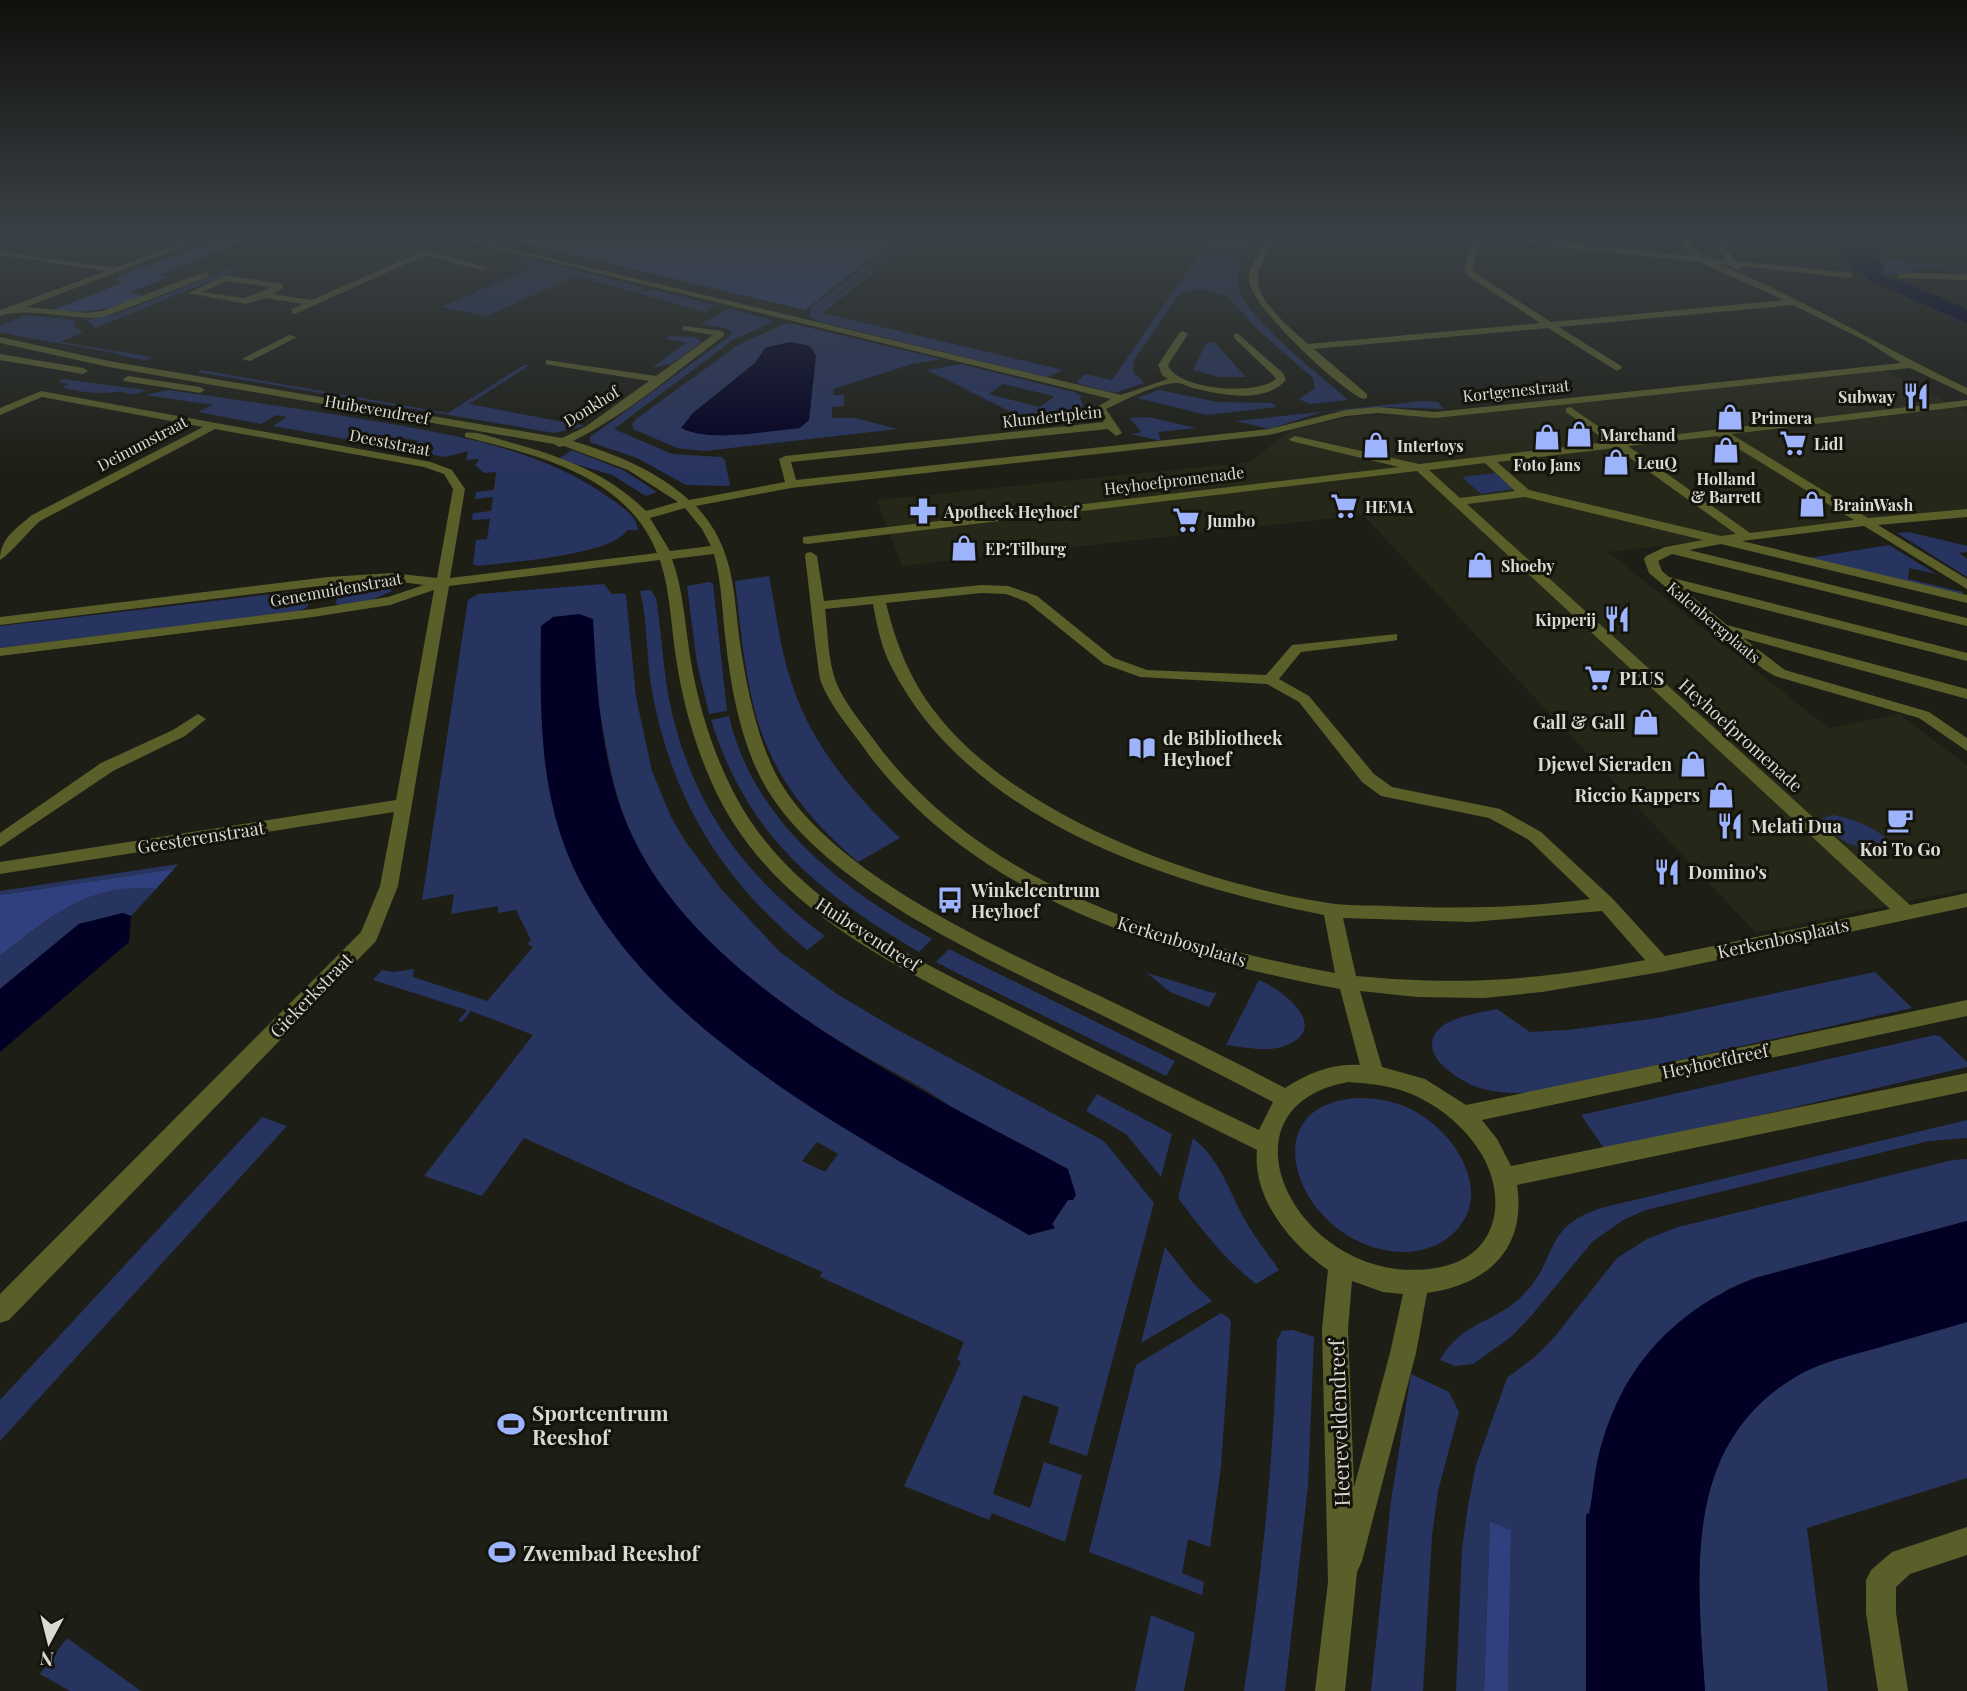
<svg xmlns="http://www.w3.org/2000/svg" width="1967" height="1691" font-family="'Playfair Display',serif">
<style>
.built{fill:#252718}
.green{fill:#283460;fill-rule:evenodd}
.forest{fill:#30407e}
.water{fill:#020024}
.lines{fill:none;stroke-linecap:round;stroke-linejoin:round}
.minor{fill:#5a5e29;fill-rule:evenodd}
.labels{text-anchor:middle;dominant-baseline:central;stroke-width:6;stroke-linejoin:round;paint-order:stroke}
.far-street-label{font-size:16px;fill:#d9dad4;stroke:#14140c}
.far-poi-label{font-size:16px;font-weight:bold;fill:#d9dad4;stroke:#14140c;text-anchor:start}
.poi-label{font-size:18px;font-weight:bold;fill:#d9dad4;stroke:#14140c;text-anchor:start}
.street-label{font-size:18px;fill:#d9dad4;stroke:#14140c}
.near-poi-label{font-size:21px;font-weight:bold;fill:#d9dad4;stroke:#14140c;text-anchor:start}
.near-street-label{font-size:21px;fill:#d9dad4;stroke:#14140c}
</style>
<rect width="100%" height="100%" fill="#1d1e15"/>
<!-- built -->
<path class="built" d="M1881 369 1967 412V511L1608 552 1828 728 1899 714 1967 765V889L1756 933 1363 515 902 566 877 500 1249 462 1291 430 1357 416 1455 415Z"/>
<!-- green -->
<path class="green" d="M903 237H911L820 308 917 237 823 313 1063 370 1047 377 817 321 810 317 811 307Z
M1211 237H1257C1249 249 1236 264 1237 280 1237 313 1322 376 1348 400L1310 404 1299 399 1315 388 1313 378 1259 331 1226 295 1198 289 1179 294 1134 360 1133 371 1144 383 1114 393 1079 384 1077 381 1085 374 1112 380Z
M526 258 644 287 640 291 657 290 715 305 705 312 576 276 487 316 441 307 536 266 518 261Z
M1879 259 1967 268 1910 267 1921 275 1882 274 1879 272Z
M232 268 235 271 95 328 87 320 120 313Z
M729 308 774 321 733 340 614 429 672 454 721 457 725 460 730 486 686 485 637 458 590 442V437L731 335 732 332 726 328 701 324Z
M25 315 75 320 74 327 83 332 61 342 152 357 146 360 136 359C91 346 45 343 0 332V326Z
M784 324H794L941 359 912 364 833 389V395H844V406L832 407V418H856L897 429 704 451 677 448 633 429 632 424 636 419 738 345ZM790 342 810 346 816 356 809 420 799 428 719 435 693 413 755 363 765 348Z
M670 336 695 337 702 342 671 364 652 368 686 343 666 339Z
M1211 342 1215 343 1246 377H1219L1193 370 1206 343Z
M961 364 1074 392 1083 397 1080 398 1083 406 1082 409 1017 415 927 370ZM1003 384 1053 396 1054 397 1039 407 989 394Z
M524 365H530L469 404 585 426 554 433 198 372 201 370 448 413Z
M63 379 146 390C128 399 130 390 114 392 97 395 80 391 62 388L69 384 58 382Z
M168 390C239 400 309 410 380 422 460 436 544 450 611 499 622 507 637 516 638 530H627C614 555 509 562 479 566L473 564 476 540 487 539 490 519 472 520 473 513 491 511 493 497 475 499 476 492 494 490 496 472 484 473 475 465 479 459 466 460 468 451 445 457 401 449 419 441 402 438 390 447 273 426 287 417 276 415 261 424 198 412 213 405 145 395Z
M1159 390 1217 402 1272 403 1277 407 1207 415 1137 398Z
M1423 401 1438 402 1444 409 1386 407 1322 412 1269 429 1236 421Z
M1149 417 1196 428 1158 432 1161 441 1131 434 1141 432 1130 418Z
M572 450 623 470 657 492 646 496 612 475 558 459Z
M1495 473 1514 489 1481 494 1462 477Z
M1909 532 1967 546V552L1959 553 1967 559V577L1897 533Z
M1889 545 1936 574 1909 568 1908 579 1963 592V595L1809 558Z
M769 576C776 611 780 648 791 681 811 745 853 793 900 838L858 862C753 771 750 710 735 581Z
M710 582 713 584 727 711 709 714 697 663 687 586Z
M604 584 612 594 624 593 626 595 636 697 652 771 671 817 685 841 721 889 780 952 837 994 896 1029 1104 1141 1154 1203 1087 1456 1049 1443 1059 1407 1023 1395 993 1494 1030 1508 1044 1462 1082 1475 1065 1542 992 1513 989 1520 904 1486 961 1362 957 1359 964 1342 820 1277 822 1272 524 1138 482 1196 424 1176 533 1035 471 1011 462 1022 458 1021 467 1010 373 980 382 970 394 972 414 969 413 977 487 1001 533 947 527 944 531 940 516 910 498 913V906L451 914 454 894 422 900 468 600 478 594ZM576 615C583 642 591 669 597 697 606 741 610 784 628 826 669 923 763 996 851 1048 882 1067 917 1083 947 1104 989 1133 1029 1167 1069 1198L1052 1224 1055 1228 1029 1235C951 1190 872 1146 797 1096 672 1013 564 917 545 761 543 745 546 728 547 713 549 681 551 649 553 617ZM817 1142 838 1154 825 1172 802 1161Z
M376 585 390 587 392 591 367 602 340 606 335 603 342 589 357 585Z
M651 590 656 598C661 630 663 663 668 694 688 800 741 873 825 936L807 950C722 880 672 800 652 691 646 659 648 622 640 591Z
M298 591 311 595 307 607 300 611 0 648V626Z
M729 716C753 821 842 889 932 939L919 952C817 891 748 837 711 720Z
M1833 815C1850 818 1888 830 1890 848L1878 853 1847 843 1822 825 1823 818Z
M178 864 174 869 0 895V891Z
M132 886 156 889 131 916 123 913 79 924 0 989V956C42 923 78 893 132 886Z
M949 949 971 960 1175 1061 1166 1076 959 974 936 962Z
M1875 972 1912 1008 1531 1093C1513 1093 1494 1093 1477 1087 1458 1080 1414 1053 1440 1028 1454 1016 1479 1013 1497 1009L1530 1032 1568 1030 1658 1018Z
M1147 973 1213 993 1217 992 1209 1007 1170 992Z
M1259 980C1282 989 1331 1027 1287 1045 1269 1053 1244 1047 1226 1045Z
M1935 1035 1941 1037 1967 1062V1067L1606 1151 1581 1115Z
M1097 1094 1172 1134 1161 1177 1126 1134 1086 1111Z
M1359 1098C1378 1098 1399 1102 1416 1112 1458 1135 1497 1199 1449 1237 1437 1247 1419 1252 1404 1252 1300 1250 1244 1103 1359 1098Z
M262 1117 287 1126 0 1441V1400Z
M1967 1120V1138L1929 1141 1646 1210 1623 1220 1592 1242 1532 1315 1511 1337 1473 1364 1455 1366 1440 1360C1462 1320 1496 1324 1524 1294 1559 1258 1542 1227 1601 1208Z
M1193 1138C1224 1164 1228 1192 1248 1225 1257 1241 1269 1255 1279 1270L1256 1284C1224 1259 1202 1230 1178 1198Z
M1967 1159V1221L1755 1278 1728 1289 1642 1361 1625 1386 1601 1446 1589 1515 1587 1514 1586 1517V1691H1508L1511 1530 1490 1523 1484 1691H1456L1462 1549 1468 1506 1476 1465 1507 1378 1536 1356 1556 1335 1617 1258 1647 1239 1678 1227 1953 1160Z
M1165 1247 1194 1284 1212 1301 1141 1343Z
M1221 1313 1229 1318 1231 1323 1221 1467 1210 1547 1188 1539 1182 1573 1204 1582 1202 1595 1089 1552 1136 1365Z
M1967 1322V1478L1807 1528 1828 1691H1705C1697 1573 1680 1439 1804 1372 1824 1362 1848 1356 1870 1350 1902 1341 1935 1331 1967 1322Z
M1293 1330 1314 1337 1308 1486 1285 1691H1244C1262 1574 1274 1458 1277 1340L1282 1331Z
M1411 1374 1449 1392 1459 1412 1438 1491 1432 1536 1423 1691H1371L1391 1501Z
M1151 1615 1195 1633 1184 1691H1135Z
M67 1638 141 1691H70L40 1674Z"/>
<!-- forest -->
<path class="forest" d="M224 237H254L158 275 167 278 129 292 144 296C106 310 94 314 53 310L122 283 116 278Z
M498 237H898L805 310Z
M174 869 156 889C92 880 47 919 0 956V895Z
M1490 1522 1511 1530 1508 1691H1484Z"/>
<!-- water -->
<path class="water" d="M1837 237H1867L1885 270 1880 273 1889 279 1902 281 1967 309V323L1870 281 1860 272 1852 270Z
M790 342 810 346 816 356 809 420 800 428C767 431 710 443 681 428L693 413 755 363 765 348Z
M579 614 593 619C597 689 600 760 628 827 698 988 921 1089 1068 1169L1076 1195 1073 1200H1068L1052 1224 1055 1228 1029 1235C869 1142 626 1025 562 839 539 771 540 699 541 626L553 617Z
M123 913 131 916 129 942 0 1052V989L79 924Z
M1967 1221V1322C1935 1331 1902 1341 1870 1350 1848 1356 1824 1362 1804 1372 1680 1439 1697 1573 1705 1691H1586V1517L1587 1513 1589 1514C1594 1490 1594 1470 1601 1446 1624 1364 1676 1309 1755 1278Z"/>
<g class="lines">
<!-- minor -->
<path class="minor" d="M197 237H208L26 307 87 313 102 311 202 273H208V277L104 317C69 321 33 306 0 316V310L106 271 0 255V251L114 268Z
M450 237H463L1121 395 1168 379 1162 375 1158 365 1180 332 1183 331 1188 334 1168 365C1177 390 1256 396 1276 379L1274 376 1234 338V334L1237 333 1283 373 1286 380C1264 404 1222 395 1193 388 1188 387 1183 383 1178 383 1159 382 1123 401 1106 409L1122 433 1116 436 1108 429 791 462 796 480 1269 429 1346 410 1378 407 1435 412 1901 363 1864 340 1793 305 1559 327 1621 366 1622 368 1617 371 1548 328 1314 349 1367 394V398L1363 399C1339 389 1250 306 1249 280 1248 265 1263 249 1270 237H1278C1271 249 1260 261 1258 276 1254 299 1292 330 1308 344L1540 323 1468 276 1465 268 1472 237H1504L1690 256 1679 237H1687C1697 257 1705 258 1726 260L1720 251 1716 237H1724L1728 251 1736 261 1853 273 1850 278 1740 266 1741 268 1737 271 1730 265 1718 264C1805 299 1883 348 1967 388V395L1910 368 1435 418 1378 413 1346 416 1269 435 791 488 696 506C735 548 733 590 740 643 746 683 755 729 772 766 818 870 1002 949 1100 996 1162 1026 1224 1056 1285 1088 1309 1073 1332 1063 1360 1065L1340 989C1164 956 969 897 861 744 847 725 830 705 821 682 818 672 818 661 816 651 812 619 809 587 805 556L806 553 811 552 817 556 824 601 981 585 1008 586 1037 596 1114 658 1147 670 1266 675 1292 645 1397 634V640L1392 641 1301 652 1279 679 1309 696 1374 774 1392 787 1500 809 1541 832 1613 899 1665 956 1890 909 1417 471 807 544 803 543V537L1399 467 1291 441 1289 439 1295 436 1419 464 1608 442 1566 412V408L1570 407 1620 441 1967 400V406L1731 434 1868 518 1967 509V517L1878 525 1967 579V589L1864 526 1742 541 1967 595V603L1721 544 1689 550 1967 618V626L1672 554 1658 561 1662 571 1669 577 1967 653V661L1683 589 1727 625 1967 689V699L1743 638 1785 670 1929 712 1967 738V751L1919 718 1775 676 1763 669 1649 573 1644 559 1646 556 1665 547 1703 540 1525 497 1467 504 1910 905 1967 893V907L1661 972 1542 992 1484 998 1417 997 1360 991 1382 1067 1425 1079 1466 1105 1967 1000V1016L1482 1120 1497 1139 1511 1166 1967 1073V1091L1517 1185C1527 1249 1487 1285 1427 1293L1416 1353 1362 1561 1357 1572 1345 1691H1315L1328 1582 1322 1329 1328 1270C1291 1245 1252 1198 1257 1150 1176 1110 1096 1070 1016 1028 899 967 767 910 711 781 695 745 683 703 677 664 671 630 671 594 660 560L449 586 398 886 376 941 9 1320 0 1323V1294L361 932 380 886 394 812 0 874V862L396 800 434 590 390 605 313 617 0 656V648L313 609 388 597 424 585 392 581 328 585 0 625V617L328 577 392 573 437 578 453 489 444 474 424 467 215 429 40 521C31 529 7 557 0 560 0 538 16 529 32 515L203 427 42 397 0 415V408L41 391 431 462 452 470 465 489 450 578 657 553C627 476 537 455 465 437V433C477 431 491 437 502 440 554 454 607 471 646 511L678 502 628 470 564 446 559 447 554 444 109 367 0 343V337L109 361 562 438 585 427 649 381 550 365 546 364V360L656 376 713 335 683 330V326L721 331 724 332V336C675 372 628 414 573 441 615 454 656 470 689 500L785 482 779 459 785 456 1104 422 1095 408 1111 399ZM1480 238 1699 262 1784 300 1551 322 1475 273 1473 268ZM1718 436 1854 520 1750 533 1628 446ZM1616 448 1736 534 1721 536 1529 490 1497 462ZM1485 463 1515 491 1460 498 1429 470ZM685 508 702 529 711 546 670 551 650 518ZM714 554C722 583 722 613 726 643 730 683 739 729 755 766 803 878 980 955 1083 1006 1147 1037 1210 1069 1273 1102L1259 1130C1181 1093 1104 1054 1027 1015 915 958 786 904 729 783 711 746 698 703 691 662 685 628 684 592 672 559ZM981 593 1006 594 1027 602 1104 664 1140 677 1267 684 1299 702 1362 782 1381 796 1489 818 1529 840 1590 899C1523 908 1456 909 1388 906 1371 905 1353 906 1335 904 1206 886 1018 819 936 713 910 680 896 644 886 603ZM873 604C877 625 881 647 891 666 968 820 1167 884 1324 915L1335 973C1167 942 979 884 874 740 861 722 845 704 836 682 828 661 828 633 825 609ZM1602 911 1645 960C1542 980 1460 986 1356 976L1343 918 1471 922ZM1348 1082C1378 1084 1403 1087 1429 1103 1450 1115 1470 1134 1482 1155 1508 1200 1497 1256 1441 1267 1303 1295 1205 1108 1348 1082ZM1352 1281 1383 1292 1403 1294 1390 1353 1354 1487 1348 1329Z
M425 250 488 268 484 271 426 255 295 314 292 313V309L303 304 265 298 246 304 188 293 226 275 283 284V288L273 294 312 300ZM227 281 271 287 245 298 202 292Z
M1900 273 1967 274V280L1897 278Z
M289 335 297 337 250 361 242 359Z
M0 354 83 368 88 371 83 374 0 360Z
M128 376 200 387 205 390 200 393 124 381 123 379Z
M198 714 206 719 185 736 113 771 0 847V833L101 763 173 730Z
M1967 1527V1555L1910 1574 1896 1587V1613L1908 1691H1878L1866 1613V1580L1871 1570 1892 1552Z"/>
</g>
<!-- sky -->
<linearGradient id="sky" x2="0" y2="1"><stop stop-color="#10100c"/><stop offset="0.5" stop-color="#3a4146"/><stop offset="1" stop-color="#3a4146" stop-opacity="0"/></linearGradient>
<rect width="1967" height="473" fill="url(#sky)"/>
<!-- icons -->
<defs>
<g id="restaurant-bare" transform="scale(2.1)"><path d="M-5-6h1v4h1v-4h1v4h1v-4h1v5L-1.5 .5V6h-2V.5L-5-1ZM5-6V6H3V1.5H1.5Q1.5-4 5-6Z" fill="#9db4fd" stroke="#14140c" stroke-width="2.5" paint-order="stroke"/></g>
<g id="shop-bare" transform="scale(2.1)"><path d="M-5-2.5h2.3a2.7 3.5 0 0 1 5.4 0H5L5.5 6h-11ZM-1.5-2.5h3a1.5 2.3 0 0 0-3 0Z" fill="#9db4fd" stroke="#14140c" stroke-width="2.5" paint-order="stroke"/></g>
<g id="supermarket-bare" transform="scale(2.1)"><path d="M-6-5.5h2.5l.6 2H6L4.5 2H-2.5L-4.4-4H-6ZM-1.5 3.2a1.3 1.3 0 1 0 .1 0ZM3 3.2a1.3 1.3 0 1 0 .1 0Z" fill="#9db4fd" stroke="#14140c" stroke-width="2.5" paint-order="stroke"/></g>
<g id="pharmacy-bare" transform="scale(2.1)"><path d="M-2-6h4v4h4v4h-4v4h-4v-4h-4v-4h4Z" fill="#9db4fd" stroke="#14140c" stroke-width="2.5" paint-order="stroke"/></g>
<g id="library-bare" transform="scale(2.1)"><path d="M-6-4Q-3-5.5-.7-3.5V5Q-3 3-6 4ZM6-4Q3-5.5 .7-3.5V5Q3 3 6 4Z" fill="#9db4fd" stroke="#14140c" stroke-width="2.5" paint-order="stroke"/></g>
<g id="cafe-bare" transform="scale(2.1)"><path d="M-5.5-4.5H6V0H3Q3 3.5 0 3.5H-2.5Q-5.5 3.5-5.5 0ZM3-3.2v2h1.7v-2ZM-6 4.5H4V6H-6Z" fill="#9db4fd" stroke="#14140c" stroke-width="2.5" paint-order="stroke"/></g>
<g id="bus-bare" transform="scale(2.1)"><path d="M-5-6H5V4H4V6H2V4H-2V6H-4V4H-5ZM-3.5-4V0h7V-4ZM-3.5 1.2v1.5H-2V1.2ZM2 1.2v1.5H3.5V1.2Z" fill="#9db4fd" stroke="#14140c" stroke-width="2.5" paint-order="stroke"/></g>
<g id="stadium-bare" transform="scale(2.1)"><path d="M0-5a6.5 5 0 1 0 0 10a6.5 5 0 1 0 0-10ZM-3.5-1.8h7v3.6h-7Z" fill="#9db4fd" stroke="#14140c" stroke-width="2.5" paint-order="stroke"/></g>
</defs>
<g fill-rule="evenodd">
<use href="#restaurant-bare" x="1916" y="396"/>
<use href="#shop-bare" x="1730" y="417"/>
<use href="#shop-bare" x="1579" y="434"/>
<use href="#shop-bare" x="1547" y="437"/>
<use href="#supermarket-bare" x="1793" y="443"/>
<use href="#shop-bare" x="1376" y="445"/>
<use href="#shop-bare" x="1726" y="450"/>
<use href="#shop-bare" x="1616" y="462"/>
<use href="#shop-bare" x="1812" y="504"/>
<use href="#supermarket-bare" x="1344" y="506"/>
<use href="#pharmacy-bare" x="923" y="511"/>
<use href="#supermarket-bare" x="1186" y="520"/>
<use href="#shop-bare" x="964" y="548"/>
<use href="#shop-bare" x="1480" y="565"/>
<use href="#restaurant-bare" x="1617" y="619"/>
<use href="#supermarket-bare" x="1598" y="678"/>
<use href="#shop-bare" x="1646" y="722"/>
<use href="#library-bare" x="1142" y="748"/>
<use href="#shop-bare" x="1693" y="764"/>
<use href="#shop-bare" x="1721" y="795"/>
<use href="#cafe-bare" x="1900" y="820"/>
<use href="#restaurant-bare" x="1730" y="826"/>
<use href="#restaurant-bare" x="1667" y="872"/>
<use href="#bus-bare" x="950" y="900"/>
<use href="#stadium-bare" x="511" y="1424"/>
<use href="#stadium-bare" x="502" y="1552"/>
</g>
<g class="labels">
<!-- far-street labels -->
<g class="far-street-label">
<text transform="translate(1516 390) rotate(-6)">Kortgenestraat</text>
<text transform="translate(591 406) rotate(-32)">Donkhof</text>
<text transform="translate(377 409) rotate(10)">Huibevendreef</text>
<text transform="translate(1052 416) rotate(-6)">Klundertplein</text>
<text transform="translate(390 442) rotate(11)">Deeststraat</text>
<text transform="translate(142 443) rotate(-28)">Deinumstraat</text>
<text transform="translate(1174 480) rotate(-7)">Heyhoefpromenade</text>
<text transform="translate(336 589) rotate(-10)">Genemuidenstraat</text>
<text transform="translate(1714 622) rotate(40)">Kalenbergplaats</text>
</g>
<!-- far-poi labels -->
<g class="far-poi-label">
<text x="1895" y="396" text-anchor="end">Subway</text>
<text x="1751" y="417">Primera</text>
<text x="1600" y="434">Marchand</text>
<text x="1814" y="443">Lidl</text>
<text x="1397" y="445">Intertoys</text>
<text x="1637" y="462">LeuQ</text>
<text x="1547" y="464" text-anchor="middle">Foto Jans</text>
<text x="1726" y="478" text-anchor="middle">Holland<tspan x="1726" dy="18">&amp; Barrett</tspan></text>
<text x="1833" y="504">BrainWash</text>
<text x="1365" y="506">HEMA</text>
<text x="944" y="511">Apotheek Heyhoef</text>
<text x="1207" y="520">Jumbo</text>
<text x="985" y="548">EP:Tilburg</text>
<text x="1501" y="565">Shoeby</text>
<text x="1596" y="619" text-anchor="end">Kipperij</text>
</g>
<!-- poi labels -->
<g class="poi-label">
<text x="1619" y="678">PLUS</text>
<text x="1625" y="722" text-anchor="end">Gall &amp; Gall</text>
<text x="1163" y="738">de Bibliotheek<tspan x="1163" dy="21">Heyhoef</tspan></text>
<text x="1672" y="764" text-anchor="end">Djewel Sieraden</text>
<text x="1700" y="795" text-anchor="end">Riccio Kappers</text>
<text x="1751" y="826">Melati Dua</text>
<text x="1900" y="849" text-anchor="middle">Koi To Go</text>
<text x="1688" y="872">Domino's</text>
<text x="971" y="890">Winkelcentrum<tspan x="971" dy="21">Heyhoef</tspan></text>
</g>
<!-- street labels -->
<g class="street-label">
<text transform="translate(1741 735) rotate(42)">Heyhoefpromenade</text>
<text transform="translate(201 837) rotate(-9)">Geesterenstraat</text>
<text transform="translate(868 934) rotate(33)">Huibevendreef</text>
<text transform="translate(1783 938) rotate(-12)">Kerkenbosplaats</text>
<text transform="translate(1182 941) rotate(17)">Kerkenbosplaats</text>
<text transform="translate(311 995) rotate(-46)">Giekerkstraat</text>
<text transform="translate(1715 1061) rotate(-12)">Heyhoefdreef</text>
</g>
<!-- near-poi labels -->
<g class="near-poi-label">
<text x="532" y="1412">Sportcentrum<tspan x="532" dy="24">Reeshof</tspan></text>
<text x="523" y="1552">Zwembad Reeshof</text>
</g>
<!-- near-street labels -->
<g class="near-street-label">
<text transform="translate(1338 1423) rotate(-92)">Heereveldendreef</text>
</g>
</g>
<!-- north arrow -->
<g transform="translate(49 1642) rotate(187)" stroke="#14140c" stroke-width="5" paint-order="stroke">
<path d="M0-5L12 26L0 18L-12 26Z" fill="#d9dad4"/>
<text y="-10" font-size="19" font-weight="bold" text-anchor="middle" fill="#d9dad4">N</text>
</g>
</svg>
